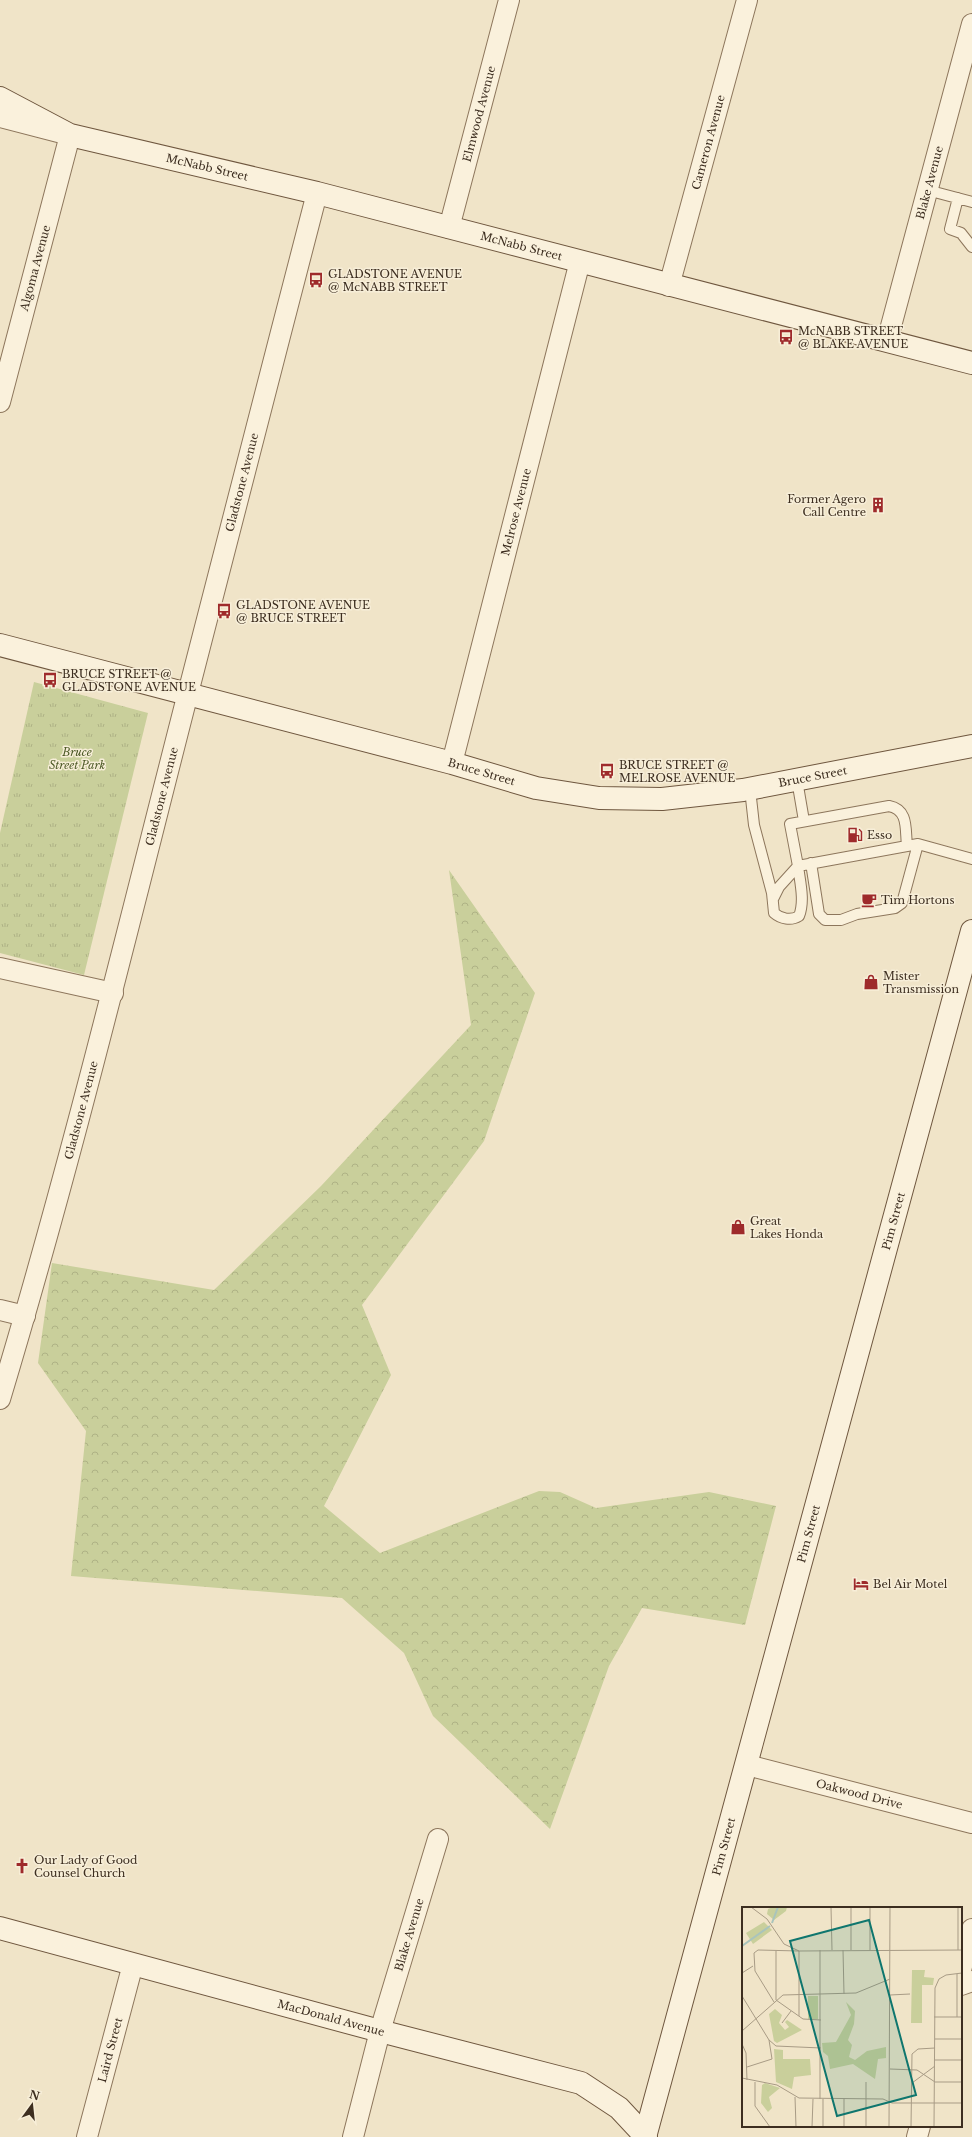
<svg xmlns="http://www.w3.org/2000/svg" width="972" height="2137" font-family="'Libre Baskerville',serif">
<style>
.forest{fill:url(#forest-crowns)}
.park{fill:url(#park-tufts)}
.lines{fill:none;stroke-linecap:round;stroke-linejoin:round}
.lane-casing{stroke:#8d765c;stroke-width:12}
.street-casing{stroke:#8d765c;stroke-width:22}
.secondary-casing{stroke:#6f573f;stroke-width:24}
.lane{stroke:#faf1dc;stroke-width:10}
.street{stroke:#faf1dc;stroke-width:20}
.secondary{stroke:#faf1dc;stroke-width:22}
.labels{text-anchor:middle;dominant-baseline:central;stroke-width:3;stroke-linejoin:round;paint-order:stroke}
.street-label{font-size:11px;fill:#3d2e20;stroke:#f7eed8}
.poi-label{font-size:11px;fill:#3d2e20;stroke:#f7eed8;text-anchor:start}
.park-label{font-size:11px;font-style:italic;fill:#4d5a26;stroke:#f7eed8}
.inset-river{fill:none;stroke:#a9c4bc;stroke-width:2}
.inset-road{fill:none;stroke:#a89b85;stroke-width:1}
.view{fill:#0f766e;fill-opacity:0.15;stroke:#0f766e;stroke-width:2}
.inset-edge{fill:none;stroke:#3d2e20;stroke-width:2}
</style>
<defs>
<pattern id="forest-crowns" width="20" height="18" patternUnits="userSpaceOnUse"><rect width="20" height="18" fill="#c9cf9b"/><path d="M2 6a3 3 0 1 1 6 0M12 15a3 3 0 1 1 6 0" fill="none" stroke="#aeb285"/></pattern>
<pattern id="park-tufts" width="24" height="20" patternUnits="userSpaceOnUse"><rect width="24" height="20" fill="#c9cf9b"/><path d="M3 7l-1-3M5 7V3M7 7l1-3M15 17l-1-3M17 17v-4M19 17l1-3" fill="none" stroke="#aeb285"/></pattern>
</defs>
<rect width="100%" height="100%" fill="#f0e4c8"/>
<!-- forest -->
<path class="forest" d="M449 870 535 993 484 1141 362 1305 391 1375 324 1506 380 1553 539 1491 560 1492 596 1508 709 1492 776 1506 745 1625 642 1608 609 1666 550 1829 433 1716 404 1653 342 1598 71 1576 86 1431 38 1363 52 1263 214 1290 321 1186 471 1025Z"/>
<!-- park -->
<path class="park" d="M34 682 148 713 84 975 0 953V833Z"/>
<g class="lines">
<!-- lane casing -->
<g class="lane-casing">
<path id="lane" d="M927 190 972 202
M958 198 950 229 961 233 972 247
M797 780 804 821
M750 789 754 825 772 893 774 913C781 919 791 921 799 916 805 901 800 882 798 866
M907 846C905 829 909 810 889 806L790 824 798 866 907 846 918 844 972 859
M811 863 819 914 825 920H841L857 914 895 908 902 903 918 844
M773 899 779 887 798 866"/>
</g>
<!-- street casing -->
<g class="street-casing">
<g id="street">
<path d="M0 117 70 135 0 402"/>
<path id="s1" d="M449 228 509 0"/>
<path id="s2" d="M669 286 747 0"/>
<path id="s3" d="M887 341 972 24"/>
<path id="s4" d="M452 763 580 261"/>
<path d="M0 968 113 993"/>
<path d="M0 1310 25 1316"/>
<path id="s5" d="M0 1399C70 1167 127 931 187 697 229 528 274 361 317 193"/>
<path id="s6" d="M747 1765 972 1823"/>
<path d="M961 1970 972 1929"/>
<path d="M961 1985 972 1981"/>
<path id="s7" d="M87 2137 133 1964"/>
<path id="s8" d="M353 2137 380 2031 438 1839"/>
<path d="M917 2137 920 2126"/>
</g>
</g>
<!-- secondary casing -->
<g class="secondary-casing">
<g id="secondary">
<path id="s9" d="M0 98 70 135 317 193 972 363"/>
<path id="s10" d="M0 645 452 763 536 788 599 798 662 799 743 790 972 746"/>
<path id="s11" d="M0 1928 380 2031 581 2083 619 2108 646 2137"/>
<path id="s12" d="M645 2137 972 931"/>
</g>
</g>
<!-- lane -->
<use href="#lane" class="lane"/>
<!-- street -->
<use href="#street" class="street"/>
<!-- secondary -->
<use href="#secondary" class="secondary"/>
</g>
<!-- icons -->
<defs>
<g id="bus-bare" transform="scale(1.2)"><path d="M-5-6H5V4H4V6H2V4H-2V6H-4V4H-5ZM-3.5-4V0h7V-4ZM-3.5 1.2v1.5H-2V1.2ZM2 1.2v1.5H3.5V1.2Z" fill="#9e2a2b" stroke="#f7eed8" stroke-width="2.5" paint-order="stroke"/></g>
<g id="building-bare" transform="scale(1.2)"><path d="M-4-6H4V6H1V3H-1V6H-4ZM-2.5-4.3h1.7v1.8h-1.7ZM.8-4.3h1.7v1.8H.8ZM-2.5-1h1.7V.8h-1.7ZM.8-1h1.7V.8H.8Z" fill="#9e2a2b" stroke="#f7eed8" stroke-width="2.5" paint-order="stroke"/></g>
<g id="fuel-bare" transform="scale(1.2)"><path d="M-5.5-6h7V0h2V4h1.3V-2.5L3-4.5l.8-.8L6-3V5H2.5V1h-1V6h-7ZM-4.2-4.7v3.2H.2V-4.7Z" fill="#9e2a2b" stroke="#f7eed8" stroke-width="2.5" paint-order="stroke"/></g>
<g id="cafe-bare" transform="scale(1.2)"><path d="M-5.5-4.5H6V0H3Q3 3.5 0 3.5H-2.5Q-5.5 3.5-5.5 0ZM3-3.2v2h1.7v-2ZM-6 4.5H4V6H-6Z" fill="#9e2a2b" stroke="#f7eed8" stroke-width="2.5" paint-order="stroke"/></g>
<g id="shop-bare" transform="scale(1.2)"><path d="M-5-2.5h2.3a2.7 3.5 0 0 1 5.4 0H5L5.5 6h-11ZM-1.5-2.5h3a1.5 2.3 0 0 0-3 0Z" fill="#9e2a2b" stroke="#f7eed8" stroke-width="2.5" paint-order="stroke"/></g>
<g id="hotel-bare" transform="scale(1.2)"><path d="M-6-4.5h1.5V1H6V5H4.5V3h-9V5H-6ZM-4 0a1.8 1.8 0 1 1 3.6 0ZM.5 0V-2.5h3Q6-2.5 6 0Z" fill="#9e2a2b" stroke="#f7eed8" stroke-width="2.5" paint-order="stroke"/></g>
<g id="church-bare" transform="scale(1.2)"><path d="M-1.2-6h2.4v3.5h3.3v2.4h-3.3V6h-2.4V-.1h-3.3v-2.4h3.3Z" fill="#9e2a2b" stroke="#f7eed8" stroke-width="2.5" paint-order="stroke"/></g>
</defs>
<g fill-rule="evenodd">
<use href="#bus-bare" x="316" y="280"/>
<use href="#bus-bare" x="786" y="337"/>
<use href="#building-bare" x="878" y="505"/>
<use href="#bus-bare" x="224" y="611"/>
<use href="#bus-bare" x="50" y="680"/>
<use href="#bus-bare" x="607" y="771"/>
<use href="#fuel-bare" x="855" y="835"/>
<use href="#cafe-bare" x="869" y="900"/>
<use href="#shop-bare" x="871" y="982"/>
<use href="#shop-bare" x="738" y="1227"/>
<use href="#hotel-bare" x="861" y="1584"/>
<use href="#church-bare" x="22" y="1866"/>
</g>
<g class="labels">
<!-- street labels -->
<g class="street-label">
<text stroke="none"><textPath href="#s1" startOffset="118">Elmwood Avenue</textPath></text>
<text stroke="none"><textPath href="#s2" startOffset="149">Cameron Avenue</textPath></text>
<text stroke="none"><textPath href="#s9" startOffset="220">McNabb Street</textPath></text>
<text stroke="none"><textPath href="#s3" startOffset="164">Blake Avenue</textPath></text>
<text stroke="none"><textPath href="#s9" startOffset="544">McNabb Street</textPath></text>
<text transform="translate(35 268) rotate(-75)">Algoma Avenue</text>
<text stroke="none"><textPath href="#s5" startOffset="948">Gladstone Avenue</textPath></text>
<text stroke="none"><textPath href="#s4" startOffset="259">Melrose Avenue</textPath></text>
<text stroke="none"><textPath href="#s10" startOffset="498">Bruce Street</textPath></text>
<text stroke="none"><textPath href="#s10" startOffset="834">Bruce Street</textPath></text>
<text stroke="none"><textPath href="#s5" startOffset="624">Gladstone Avenue</textPath></text>
<text stroke="none"><textPath href="#s5" startOffset="300">Gladstone Avenue</textPath></text>
<text stroke="none"><textPath href="#s12" startOffset="949">Pim Street</textPath></text>
<text stroke="none"><textPath href="#s12" startOffset="625">Pim Street</textPath></text>
<text stroke="none"><textPath href="#s6" startOffset="116">Oakwood Drive</textPath></text>
<text stroke="none"><textPath href="#s12" startOffset="301">Pim Street</textPath></text>
<text stroke="none"><textPath href="#s8" startOffset="210">Blake Avenue</textPath></text>
<text stroke="none"><textPath href="#s11" startOffset="343">MacDonald Avenue</textPath></text>
<text stroke="none"><textPath href="#s7" startOffset="90">Laird Street</textPath></text>
</g>
<!-- poi labels -->
<g class="poi-label">
<text x="328" y="274">GLADSTONE AVENUE<tspan x="328" dy="13">@ McNABB STREET</tspan></text>
<text x="798" y="331">McNABB STREET<tspan x="798" dy="13">@ BLAKE AVENUE</tspan></text>
<text x="866" y="499" text-anchor="end">Former Agero<tspan x="866" dy="13">Call Centre</tspan></text>
<text x="236" y="605">GLADSTONE AVENUE<tspan x="236" dy="13">@ BRUCE STREET</tspan></text>
<text x="62" y="674">BRUCE STREET @<tspan x="62" dy="13">GLADSTONE AVENUE</tspan></text>
<text x="619" y="765">BRUCE STREET @<tspan x="619" dy="13">MELROSE AVENUE</tspan></text>
<text x="867" y="835">Esso</text>
<text x="881" y="900">Tim Hortons</text>
<text x="883" y="976">Mister<tspan x="883" dy="13">Transmission</tspan></text>
<text x="750" y="1221">Great<tspan x="750" dy="13">Lakes Honda</tspan></text>
<text x="873" y="1584">Bel Air Motel</text>
<text x="34" y="1860">Our Lady of Good<tspan x="34" dy="13">Counsel Church</tspan></text>
</g>
<!-- park labels -->
<g class="park-label">
<text x="77" y="752">Bruce<tspan x="77" dy="13">Street Park</tspan></text>
</g>
</g>
<!-- overview -->
<g transform="translate(742 1907)">
<rect width="220" height="220" fill="#f0e4c8"/>
<path d="M170 63H183L182 70 192 71 191 78H180V116H169Z" fill="#c9cf9b"/>
<path d="M31 0H45L44 4 32 13 25 7 26 2ZM22 15 30 23 11 37 4 26ZM104 95 113 104 112 117 106 133 110 138 107 150 113 153 125 144 144 140V151L136 152 133 172 111 157 88 162 86 149 81 145 80 136 94 135 109 108ZM33 102 40 108 37 116 43 123 47 120 43 115 45 113 60 123 35 136 32 134 27 107ZM32 142 41 143V152H68L69 168 52 170 50 182 34 175ZM23 176 38 181 27 190 30 201 26 205 19 196 20 178Z" fill="#c9cf9b"/>
<path d="M66 89H76V112H66Z" fill="#c9cf9b"/>
<path class="inset-river" d="M30 16 36 0M0 39 28 19"/>
<path class="inset-road" d="M9 0 25 12 42 37 57 44 220 43M89 0 90 43M128 0V43M78 43V192M101 43 102 87M109 43V0M216 43V0M34 44V93L61 112 79 113M0 66 11 59M148 88 168 87M0 89 27 133 34 139 79 141M32 95 13 64 12 46 16 43 57 44V109M192 110H220M215 110V67M40 116 49 104M0 124 41 88 114 86 148 72M193 132H220M0 137 4 146 5 173M193 153H220M5 160 30 152 27 133M148 162 175 163 193 175H220M0 171 35 178 57 191 141 192 150 196H220M13 175V199L28 220M170 176 193 159M53 190 54 220M102 192V220M70 220 71 192M81 220V192M124 220V175M147 220 148 0M169 220 170 147 176 142 193 141M192 220 193 81 197 72 204 68 220 66"/>
<path class="view" d="M127 13 174 188 95 209 48 34Z"/>
<rect width="220" height="220" class="inset-edge"/>
</g>
<!-- north arrow -->
<g transform="translate(32 2105) rotate(15)" stroke="#f7eed8" stroke-width="3" paint-order="stroke">
<path d="M0-3L7 15L0 10L-7 15Z" fill="#3d2e20"/>
<text y="-6" font-size="11" font-weight="bold" text-anchor="middle" fill="#3d2e20">N</text>
</g>
</svg>
